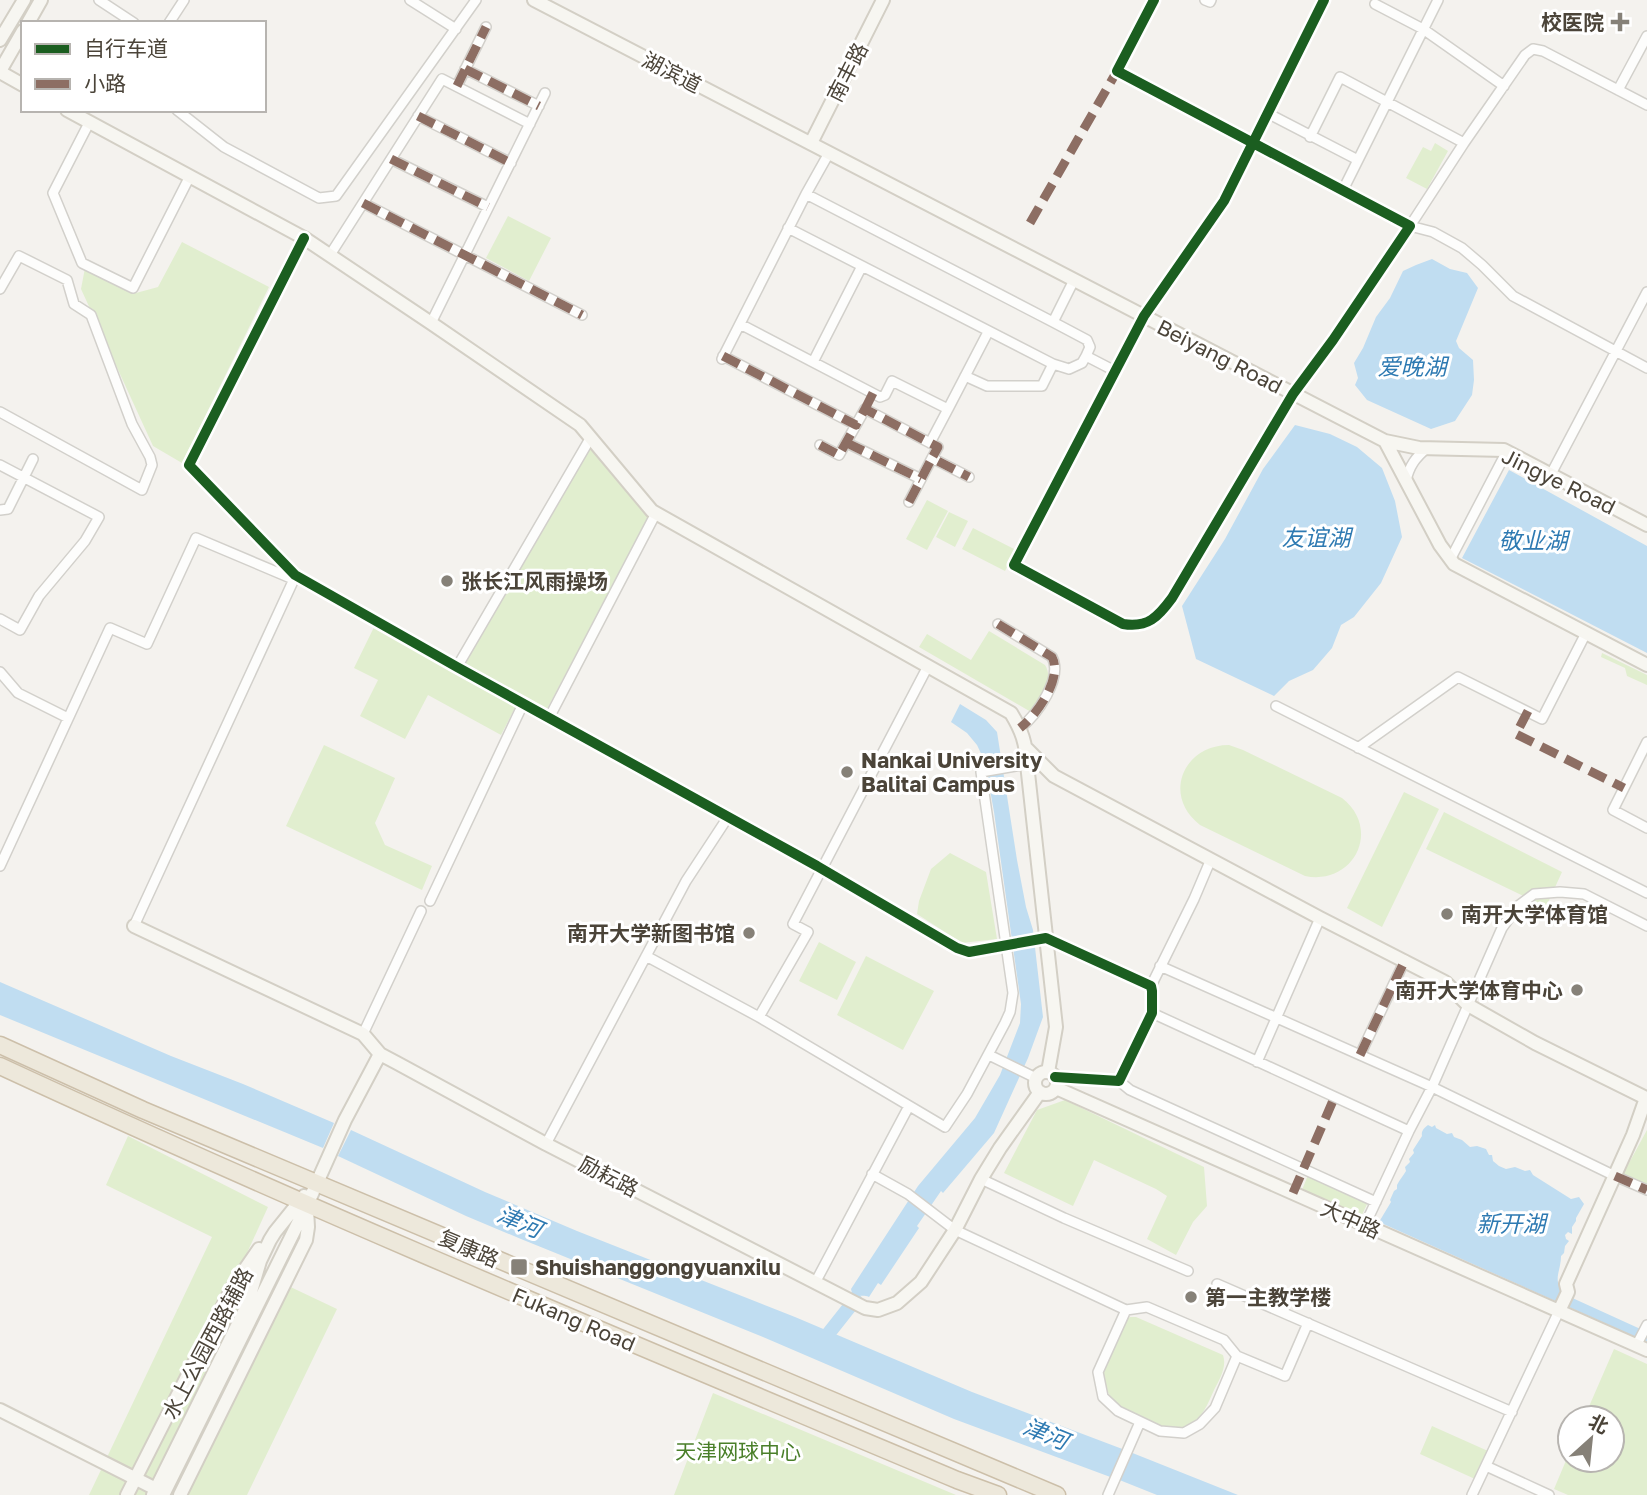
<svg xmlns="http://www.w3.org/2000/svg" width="1647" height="1495" font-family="'Golos Text','Noto Sans SC',sans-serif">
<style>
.green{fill:#e1eecf}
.water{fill:#c0ddf1}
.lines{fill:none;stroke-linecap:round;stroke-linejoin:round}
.river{stroke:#c0ddf1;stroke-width:14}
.street-casing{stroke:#d2d0cb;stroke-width:12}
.secondary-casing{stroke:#d3cfc5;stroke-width:16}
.highway-casing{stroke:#ccbfa9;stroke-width:19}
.street{stroke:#fdfdfc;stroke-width:9}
.secondary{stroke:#f7f6f1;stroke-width:12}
.highway{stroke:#ede8db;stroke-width:16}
.quiet{stroke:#8d6e63;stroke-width:9;stroke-dasharray:18 9;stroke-linecap:butt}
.cycleway-casing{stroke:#fff;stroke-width:15}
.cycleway{stroke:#1b5e20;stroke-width:10}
.poi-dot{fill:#868178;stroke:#fff;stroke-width:2.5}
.labels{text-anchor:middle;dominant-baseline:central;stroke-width:6;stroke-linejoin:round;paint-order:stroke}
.poi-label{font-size:21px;font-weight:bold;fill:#4b4439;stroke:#fff;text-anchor:start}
.street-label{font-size:21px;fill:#4b4439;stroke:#fff}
.park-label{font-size:21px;fill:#4a7f2a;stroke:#fff}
.water-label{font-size:23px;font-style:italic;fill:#2e7ab2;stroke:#fff}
</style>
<rect width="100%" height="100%" fill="#f4f2ee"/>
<!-- green -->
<path class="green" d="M1435 143 1448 151 1427 189 1406 178 1423 147 1431 151Z
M508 216 551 238 529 281 486 258Z
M182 242 269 287 182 463 153 446 81 289 85 268 136 293 158 287Z
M590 444 651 513 547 709 463 663Z
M927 500 948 511 927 550 906 539Z
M949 512 968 521 955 547 936 537Z
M973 528 1016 550 1005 571 962 549Z
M377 621 519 700 501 735 428 695 405 739 360 716 378 680 354 668Z
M989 631 1045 665C1055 681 1040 698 1031 712L919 647 927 634 971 660Z
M1602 653 1647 675V685L1627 676 1625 668 1601 657Z
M324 745 395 778 375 823 385 845 432 866 422 890 286 826Z
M1229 745 1243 750 1342 798C1382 829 1354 886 1305 876L1200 825C1162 796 1183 745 1229 745Z
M1404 792 1439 809 1382 927 1347 908Z
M1444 812 1562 872 1546 907 1426 849Z
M950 853 986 872 997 939 962 943 917 914 919 901 931 869Z
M819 942 856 962 837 1000 799 981Z
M866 956 934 991 903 1050 837 1015Z
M1065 1100 1204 1167 1207 1206 1193 1222 1176 1255 1147 1239 1167 1196 1156 1189 1094 1160 1073 1206 1004 1173 1037 1110Z
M1647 1130V1185L1623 1174Z
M128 1136 268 1207 242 1264 337 1309 247 1495H89L212 1237 106 1185Z
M1308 1175 1368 1202 1361 1217 1302 1190Z
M1130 1317H1136L1223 1355C1227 1367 1220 1379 1214 1390 1208 1403 1203 1418 1189 1425 1185 1427 1179 1428 1174 1428 1158 1428 1121 1411 1112 1399 1107 1392 1103 1382 1103 1373 1104 1357 1118 1334 1126 1319Z
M1614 1349 1647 1364V1495H1568L1554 1489 1570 1451V1460H1612V1418H1584Z
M713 1393 956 1495H674Z
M1432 1426 1488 1451 1475 1479 1420 1454Z"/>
<!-- water -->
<path class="water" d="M1432 259 1450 269 1467 273 1478 288 1456 341 1459 348 1473 360 1474 380 1472 395 1455 421 1431 429 1367 400 1355 385 1358 378 1354 363 1363 348 1376 317 1390 298 1403 271 1416 265Z
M1295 425 1330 434 1357 447 1382 468 1395 501 1402 537 1381 583 1354 617 1341 625 1332 648 1313 670 1289 681 1274 696 1196 659 1182 606 1225 539 1263 469Z
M1509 470 1647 546V653L1462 558Z
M960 704 986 720 997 732 1017 860 1026 907 1033 930 1043 1017 1028 1058 994 1133 943 1193 941 1191 917 1226 919 1228 881 1285 878 1283 869 1297C863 1294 859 1298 852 1293L851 1289 918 1186 975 1118 1000 1075 1020 1023 1021 1004 994 812 985 762 977 745 967 733 951 722Z
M0 982 171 1056 243 1084 334 1123 323 1148 0 1015Z
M1428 1125 1432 1127 1435 1125 1436 1128 1447 1134 1452 1133 1454 1137 1462 1140 1470 1147 1477 1146 1486 1149 1489 1155H1492L1493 1161 1499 1166 1506 1169 1515 1167 1525 1171 1530 1170 1533 1175 1571 1199 1579 1197 1584 1204 1576 1218V1221L1572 1227V1234L1568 1232 1565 1235 1566 1239 1569 1241 1565 1246 1564 1253 1561 1256C1561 1273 1550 1282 1568 1296L1647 1332V1342L1379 1222 1391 1202 1390 1200 1394 1191 1397 1189V1185C1400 1179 1403 1176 1406 1171L1405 1167 1410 1162 1409 1159 1414 1153 1413 1150 1422 1136C1421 1131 1424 1128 1428 1125Z
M351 1130 485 1192 577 1231 795 1317 972 1392 1125 1450 1113 1478 954 1419 763 1337 521 1239 466 1216 338 1156Z
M1130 1452 1238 1495H1157L1117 1479Z"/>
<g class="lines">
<!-- river -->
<path class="river" d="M821 1343 855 1300"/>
<!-- street casing -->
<g class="street-casing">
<path id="street" d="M99 0 134 23
M410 0 456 29
M1154 0 1117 71 1410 226 1333 340 1293 394 1172 598C1158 617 1148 628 1123 624L1014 565 1144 316 1224 201 1324 0
M1205 0 1210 2 1211 0
M1375 4 1423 29 1504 86
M169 23 184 0
M465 69 539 106
M457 86 486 27
M1618 90 1647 36
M1647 105 1543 51 1533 49 1525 55 1464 143 1410 226 1433 232 1462 248 1482 265 1513 296 1647 368
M177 110 224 147 319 198 336 196 476 0
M1267 113 1358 160
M418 116 511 163
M89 123 53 193 82 263 133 288 190 176
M1310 137 1340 77 1464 143
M391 159 488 207
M1343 190 1438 0
M806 194 1053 322 1074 280
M363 203 582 315
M788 228 1053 364
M304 238 189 465 295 575 457 667 817 866 957 948 969 952 1046 938 1151 986 1152 991V1013L1119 1081 1055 1077
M330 255 442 79 530 124
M0 289 19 256 67 280 74 304 91 315 132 424 150 457 152 465 142 490 0 412
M1053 322 1087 340 1090 347 1086 356
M431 323 545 93
M740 324 880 397 885 395 892 381 948 409 930 443
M723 356 856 425 865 409 938 447 932 458 969 477
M722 359 806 194 829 153
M813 362 862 266
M965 376 987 386H1042L1053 364 1069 369 1082 363 1086 356 1115 371
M948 409 987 334
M847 443 921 479
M820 445 839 455 856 425
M0 465 99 517 85 541 39 596 20 630 0 619
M1551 474 1647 292
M1406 481C1409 466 1416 457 1427 448
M909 502 932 458
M0 510 8 509 33 459
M1450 560 1507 451
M998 624 1052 657C1063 678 1037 715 1020 728
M457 667 591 437
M0 672 18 693 68 718
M1276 706 1647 893
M549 718 656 513
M1647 742 1613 810 1647 828
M1358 748 1458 677 1542 719 1586 633
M0 866 110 628 147 644 196 538 293 579
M430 901 523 704
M134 926 295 577
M646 956 759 1017 945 1127 967 1094 1005 1023 1010 1012 1013 993 981 772 1027 764
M1160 966 1432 1087 1615 1176 1647 1190
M1151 986 1194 899 1211 859
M1152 1013 1409 1131
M759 1017 808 932 793 924 928 666
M363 1034 421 911
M989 1055 1036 1078
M1360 1055 1405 960
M1257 1062 1320 918
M1119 1081 1130 1090 1376 1202
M546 1144 686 881 728 817
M872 1174 908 1194 955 1230 1126 1310
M981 1179 1064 1218 1188 1271
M1365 1225 1409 1131 1432 1087 1502 928 1518 906 1534 894 1560 892 1584 894 1647 926
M815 1283 909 1106
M1217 1284 1512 1412
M1147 1307 1224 1340 1237 1356 1215 1408 1200 1424 1184 1433 1160 1431 1118 1411 1103 1397 1098 1372 1126 1310Z
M1636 1346 1647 1325
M1237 1356 1285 1376 1308 1323
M1486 1466 1549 1495
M1108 1495 1140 1422
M1472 1495 1559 1311"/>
</g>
<!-- secondary casing -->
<g class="secondary-casing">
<path id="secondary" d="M534 0 1385 441 1440 545 1454 564 1647 665
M28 23 41 0
M0 40 24 0
M0 71 23 31
M0 72 23 85
M67 110 304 238 431 323 580 425 652 511 1011 713C1022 731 1026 743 1027 764L1056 1027 1048 1072
M811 143 883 0
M1385 441 1419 448 1504 450 1647 525
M1026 748 1054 776 1320 918 1445 982 1468 1005 1535 1043 1646 1098 1633 1135 1566 1284 1568 1292 1559 1311
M134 926 363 1034 380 1054 397 1063 546 1144 865 1308 878 1310 897 1303 921 1282 955 1230 981 1179 1000 1148 1040 1092
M1035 1083a11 11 0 1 1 22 0a11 11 0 1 1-22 0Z
M1056 1088 1647 1350
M0 1410 164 1493
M127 1495 232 1288 259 1249
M153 1495 246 1308 260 1261 270 1240 275 1232 304 1196
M163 1495 307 1205 345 1120 380 1054
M180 1495 306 1240 308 1227 307 1209"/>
</g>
<!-- highway casing -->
<g class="highway-casing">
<path id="highway" d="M0 1045 143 1110 1057 1495
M0 1066C315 1212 636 1345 957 1480L998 1495"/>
</g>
<!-- street -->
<use href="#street" class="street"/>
<!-- secondary -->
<use href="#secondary" class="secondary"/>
<!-- highway -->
<use href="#highway" class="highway"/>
<!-- quiet -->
<path class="quiet" d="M465 69 539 106
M457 86 486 27
M418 116 511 163
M391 159 488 207
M363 203 582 315
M1030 223 1117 71
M723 356 856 425 865 409 938 447 932 458 969 477
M865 409 873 393
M847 443 921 479
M820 445 839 455 856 425
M909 502 932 458
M998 624 1052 657C1063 678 1037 715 1020 728
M1528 711 1516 734 1624 788
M1360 1055 1405 960
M1615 1176 1647 1190
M1293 1193 1335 1096"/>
<!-- cycleway casing -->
<g class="cycleway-casing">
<path id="cycleway" d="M1154 0 1117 71 1410 226 1333 340 1293 394 1172 598C1158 617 1148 628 1123 624L1014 565 1144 316 1224 201 1324 0
M304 238 189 465 295 575 457 667 817 866 957 948 969 952 1046 938 1151 986 1152 991V1013L1119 1081 1055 1077"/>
</g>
<!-- cycleway -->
<use href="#cycleway" class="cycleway"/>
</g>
<!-- markers -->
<g class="poi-dot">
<path d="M1616.5 11.5h7v7h7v7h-7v7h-7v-7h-7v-7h7z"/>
<circle cx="447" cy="581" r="7"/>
<circle cx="847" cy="772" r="7"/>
<circle cx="1447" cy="914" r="7"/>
<circle cx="749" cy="933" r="7"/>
<circle cx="1577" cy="990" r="7"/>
<rect x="510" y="1258" width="18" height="18" rx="3.5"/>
<circle cx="1191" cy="1297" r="7"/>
</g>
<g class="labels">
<!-- poi labels -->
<g class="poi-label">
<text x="1604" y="22" text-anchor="end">校医院</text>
<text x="461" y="581">张长江风雨操场</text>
<text x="861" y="760">Nankai University<tspan x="861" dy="24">Balitai Campus</tspan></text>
<text x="1461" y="914">南开大学体育馆</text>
<text x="735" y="933" text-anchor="end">南开大学新图书馆</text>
<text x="1563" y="990" text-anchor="end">南开大学体育中心</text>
<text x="535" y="1267">Shuishanggongyuanxilu</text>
<text x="1205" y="1297">第一主教学楼</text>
</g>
<!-- street labels -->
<g class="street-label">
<text transform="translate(672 72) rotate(27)">湖滨道</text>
<text transform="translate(847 72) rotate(-63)">南丰路</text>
<text transform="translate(1220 356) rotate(27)">Beiyang Road</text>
<text transform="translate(1559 481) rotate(26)">Jingye Road</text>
<text transform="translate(609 1176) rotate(27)">励耘路</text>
<text transform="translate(1351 1219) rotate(24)">大中路</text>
<text transform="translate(469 1248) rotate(23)">复康路</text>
<text transform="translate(574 1319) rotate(23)">Fukang Road</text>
<text transform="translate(207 1343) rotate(-62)">水上公园西路辅路</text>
</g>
<!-- park labels -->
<g class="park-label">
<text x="738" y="1451">天津网球中心</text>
</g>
<!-- water labels -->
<g class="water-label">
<text x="1412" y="366">爱晚湖</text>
<text x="1316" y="537">友谊湖</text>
<text x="1533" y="540">敬业湖</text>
<text transform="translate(520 1221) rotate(23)">津河</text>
<text x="1511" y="1223">新开湖</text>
<text transform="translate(1046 1433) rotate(22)">津河</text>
</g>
</g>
<!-- legend -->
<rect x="21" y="21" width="245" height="91" fill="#ffffff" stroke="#b7b4b0" stroke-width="2"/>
<rect x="35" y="44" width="35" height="10" fill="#1b5e20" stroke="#b7b4b0" stroke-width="2"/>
<text x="84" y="56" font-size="21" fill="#4b4439">自行车道</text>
<rect x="35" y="79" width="35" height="10" fill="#8d6e63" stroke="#b7b4b0" stroke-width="2"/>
<text x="84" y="91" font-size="21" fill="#4b4439">小路</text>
<!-- north arrow -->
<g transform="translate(1591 1439) rotate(27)"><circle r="33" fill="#ffffff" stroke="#b7b4b0" stroke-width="2"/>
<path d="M0-5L12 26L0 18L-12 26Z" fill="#868178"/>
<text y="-10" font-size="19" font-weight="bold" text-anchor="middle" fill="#4b4439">北</text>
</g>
</svg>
